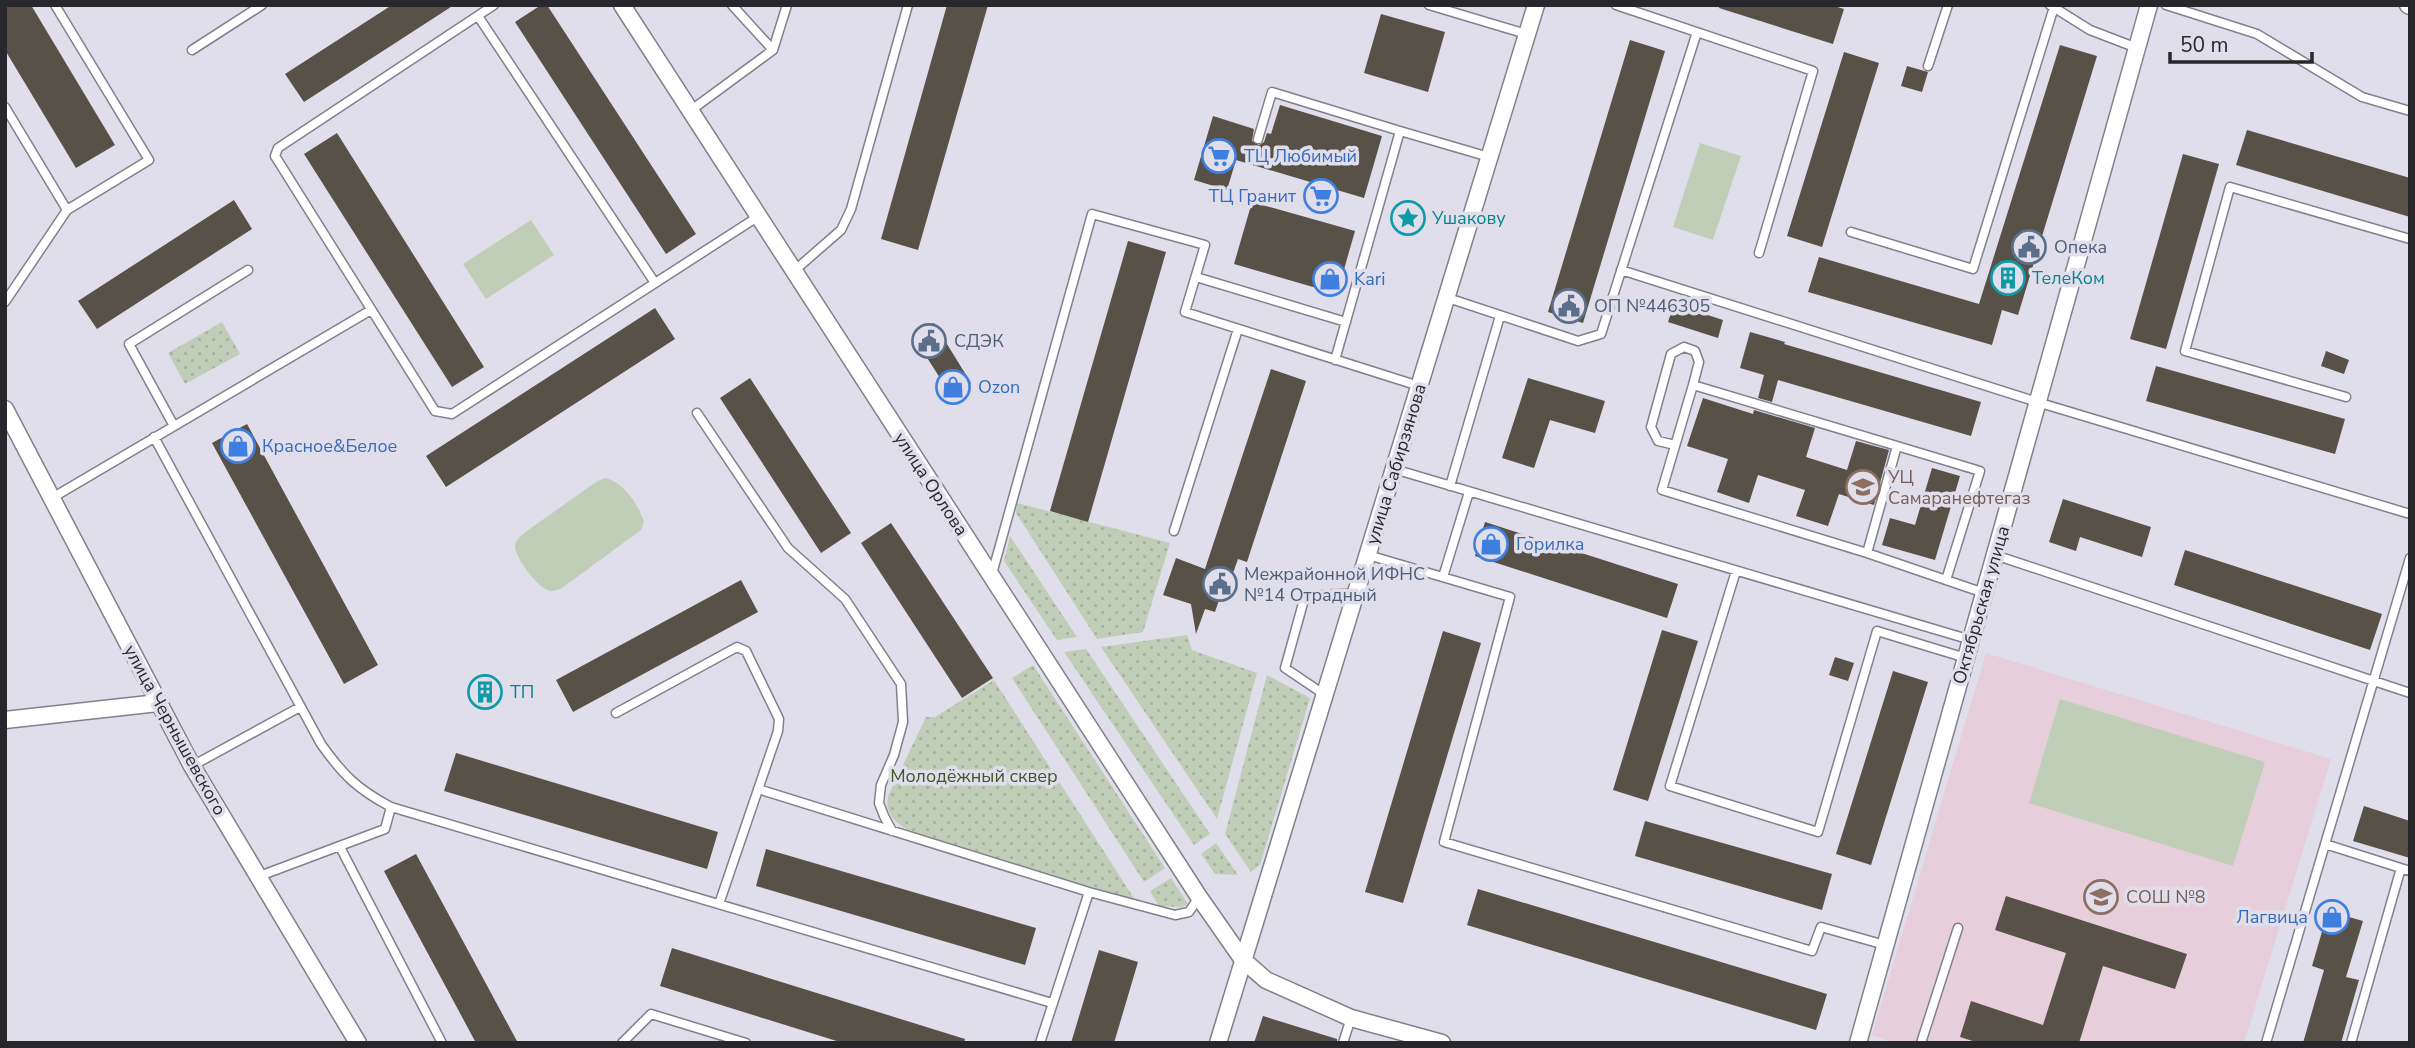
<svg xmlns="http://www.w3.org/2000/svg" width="2415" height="1048" font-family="'Nunito Sans',sans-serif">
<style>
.education{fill:#e6cfdb}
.green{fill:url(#green-dots)}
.pitch{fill:#c1ceb7}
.building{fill:#575148}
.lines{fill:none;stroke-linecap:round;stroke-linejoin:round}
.lane-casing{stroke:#81808b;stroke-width:11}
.street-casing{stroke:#81808b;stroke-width:19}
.lane{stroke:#fff;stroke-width:8}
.street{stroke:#fff;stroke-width:16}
.labels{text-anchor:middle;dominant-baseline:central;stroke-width:7;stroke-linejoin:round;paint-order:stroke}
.shop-label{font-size:18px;fill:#366cbe;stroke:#e0deeb;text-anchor:start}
.culture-label{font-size:18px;fill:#0d838f;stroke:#e0deeb;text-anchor:start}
.service-label{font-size:18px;fill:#4e5e75;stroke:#e0deeb;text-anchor:start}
.street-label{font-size:18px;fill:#28272c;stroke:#e0deeb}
.education-label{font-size:18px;fill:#785e54;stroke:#e0deeb;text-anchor:start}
.park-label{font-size:18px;fill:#40572a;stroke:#e0deeb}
</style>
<defs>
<pattern id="green-dots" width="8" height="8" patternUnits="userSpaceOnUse" patternTransform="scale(1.75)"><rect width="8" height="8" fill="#c1ceb7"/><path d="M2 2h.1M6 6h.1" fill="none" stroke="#a6b19e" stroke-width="1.8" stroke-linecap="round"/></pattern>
</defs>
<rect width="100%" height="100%" fill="#e0deeb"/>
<!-- education -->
<path class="education" d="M1986 653 2331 759 2244 1043H1894L1872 1035Z"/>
<!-- green -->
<path class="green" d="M222 322 240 354 185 384 168 353Z
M1017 503 1170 543 1143 632 1097 639 1016 513Z
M1010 536 1077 637 1057 640 1004 561Z
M1187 635 1192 650 1257 673 1217 819 1101 647Z
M1086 649 1210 834 1194 845 1064 652Z
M1033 665 1165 868 1144 882 1012 678Z
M1267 675 1310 698 1260 865 1251 872 1225 834Z
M994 680 1135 900 913 833C897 824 884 815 888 796L926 717H935Z
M1216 843 1238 875 1215 874 1201 854Z
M1171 878 1188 904 1182 907 1159 906 1150 891Z"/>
<!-- pitch -->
<path class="pitch" d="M1700 143 1741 156 1713 240 1673 227Z
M531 220 554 255 486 299 463 264Z
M605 478C624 482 638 504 644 522L641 530 562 588C560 589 554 591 551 591 539 590 516 559 515 547 515 541 520 537 524 533L596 482Z
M2060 699 2265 762 2233 866 2029 803Z"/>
<!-- building -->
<path class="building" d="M5 5H31L115 145 76 168 5 50Z
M392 5H454L304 102 285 74Z
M541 5H547L696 234 666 254 515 22Z
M947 5H988L918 250 881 239Z
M1720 5H1831L1844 9 1833 44 1719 8Z
M1381 14 1445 32 1428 92 1364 73Z
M1630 40 1665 51 1583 323 1548 312Z
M2060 45 2097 56 2018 315 2002 310 1992 345 1808 292 1819 257 1979 304Z
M1844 52 1879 63 1822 247 1787 236Z
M1907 66 1928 72 1922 92 1901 86Z
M1280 105 1382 136 1364 198 1236 160 1227 190 1194 180 1213 116 1254 129 1252 141 1259 145 1264 142 1267 133 1271 134Z
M2247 130 2410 178V217L2236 165Z
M337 133 484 367 452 387 304 154Z
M2183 154 2219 164 2166 349 2130 339Z
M234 200 252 229 97 329 78 301Z
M1252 202 1355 231 1337 294 1234 264Z
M1128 241 1166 252 1088 522 1050 511Z
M1674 304 1723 320 1718 338 1668 322Z
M655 308 675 339 446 487 426 456Z
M934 323 971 383 951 395 913 336Z
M1750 332 1785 342 1784 344 1981 402 1971 436 1778 380 1772 402 1758 398 1764 375 1740 368Z
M2326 351 2349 360 2344 374 2321 366Z
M2156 366 2345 419 2335 454 2146 401Z
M1271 369 1306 381 1247 562 1238 559 1227 590 1223 588 1215 612 1205 609 1196 634 1191 604 1163 595 1176 558 1205 569Z
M750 378 851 533 821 553 720 398Z
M1528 378 1605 401 1595 433 1550 420 1534 468 1502 458Z
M1703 398 1753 414 1754 410 1815 428 1806 457 1847 470 1856 441 1889 450 1874 505 1839 494 1828 526 1796 516 1805 490 1758 475 1749 503 1717 492 1728 459 1687 446Z
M247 424 378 665 344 684 212 443Z
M1932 468 1960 476 1935 560 1882 545 1890 518 1915 525Z
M2063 499 2151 527 2142 557 2080 537 2076 551 2049 542Z
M1485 522 1678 584 1667 618 1475 556Z
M891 523 993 678 962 698 861 543Z
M2185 550 2382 614 2370 650 2174 585Z
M741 580 758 612 573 712 556 680Z
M1662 630 1698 641 1648 801 1613 790Z
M1443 631 1481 643 1403 903 1365 892Z
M1835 657 1854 663 1848 681 1829 675Z
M1893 671 1928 682 1871 865 1836 854Z
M473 681 501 688 497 703 469 696Z
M456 753 718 832 707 869 444 791Z
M2364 806 2410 821V858L2353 841Z
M1645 821 1832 874 1822 910 1635 856Z
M766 849 1036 928 1025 965 756 886Z
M416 854 518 1043H476L397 896 384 871Z
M1478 889 1827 994 1816 1030 1467 925Z
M2006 896 2187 954 2175 989 2103 966 2079 1043H1979L1960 1037 1971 1001 2043 1025 2066 953 1995 930Z
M2328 911 2363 921 2346 977 2359 980 2341 1043H2303L2324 970 2312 966Z
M672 948 965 1039 964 1043H843L660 986Z
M1099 950 1138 962 1114 1043H1071Z
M1263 1016 1337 1039V1043H1254Z"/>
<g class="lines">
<!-- lane casing -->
<g class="lane-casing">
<path id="lane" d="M494 5 278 148 275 156 435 411 452 414 759 216
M1429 5 1526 34
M1616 5 1813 71 1759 253
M2050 5 2090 30 2137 48
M2166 5 2257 34 2362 97 2410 111
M478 16 655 283
M192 50 262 5
M773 50 787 5
M1928 66 1948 5
M5 107 67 210
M690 111 773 50 732 5
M1258 139 1272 92 1400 131
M1851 232 1973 269 2054 7
M1621 270 2037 402 2410 514
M794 271 841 230 851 209 908 5
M1196 277 1346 322
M1448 298 1578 341 1601 334 1697 32
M5 302 67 210 149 160 55 5
M1335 360 1400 131 1489 157
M2346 397 2185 351 2230 187 2410 239
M697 413 788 548 845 599 901 684 903 722 894 755 881 785 879 803 884 816 892 831
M174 426 129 344 248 270
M154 437 321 744C343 775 357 789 391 807L1052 1003
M1675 445 1658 441 1651 427 1671 354 1684 347 1695 351 1699 362 1693 385
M1394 469 1971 640
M1450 486 1500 316
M52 498 371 310
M1174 531 1238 329
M1867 553 1897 446 1693 385 1662 490 1867 553 1946 580 1980 471 1897 446
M1368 555 1510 597 1444 842 1812 951 1821 927 1885 945
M1995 555 2410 693
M1736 571 1670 786 1818 832 1877 631 1966 658
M992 574 1092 214 1205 245 1185 312 1419 386
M1443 577 1469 492
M1946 580 1984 593
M1325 695 1285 668 1305 596 1356 593
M616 713 737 647 746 651 779 719 778 731 719 904
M192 766 300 707
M758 789 1089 892 1175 915 1189 912 1199 897
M2325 844 2410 871
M340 847 442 1043
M257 877 385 829 391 807
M622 1043 651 1014 746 1043
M1040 1043 1089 892
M1343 1043 1351 1018
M1921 1043 1958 928
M2266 1043 2410 558
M2351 1043 2401 868"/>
</g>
<!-- street casing -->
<g class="street-casing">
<path id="street" d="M622 5 1199 897 1243 960 1266 980 1351 1018 1442 1043
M2408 5 2410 6
M5 409 192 766 358 1043
M5 720 158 703
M1218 1043 1536 5
M1858 1043 2149 5"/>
</g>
<!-- lane -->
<use href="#lane" class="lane"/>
<!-- street -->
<use href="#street" class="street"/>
</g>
<!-- icons -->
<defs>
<g id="supermarket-ring" transform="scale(1.75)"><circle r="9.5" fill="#e0deeb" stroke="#3f7fe0" stroke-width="1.5"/><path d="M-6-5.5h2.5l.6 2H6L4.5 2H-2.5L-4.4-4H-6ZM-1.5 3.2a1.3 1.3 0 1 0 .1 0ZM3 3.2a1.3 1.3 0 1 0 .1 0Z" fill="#3f7fe0"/></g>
<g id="sight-ring" transform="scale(1.75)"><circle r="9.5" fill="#e0deeb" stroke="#0f9aa8" stroke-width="1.5"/><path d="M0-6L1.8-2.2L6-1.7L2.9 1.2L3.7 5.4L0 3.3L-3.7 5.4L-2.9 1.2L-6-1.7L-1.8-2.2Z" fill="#0f9aa8"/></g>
<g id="civic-ring" transform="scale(1.75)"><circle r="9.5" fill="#e0deeb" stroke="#5c6f8a" stroke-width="1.5"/><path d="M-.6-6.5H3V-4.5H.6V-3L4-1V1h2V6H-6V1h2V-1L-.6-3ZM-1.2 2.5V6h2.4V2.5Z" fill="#5c6f8a"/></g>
<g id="building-ring" transform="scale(1.75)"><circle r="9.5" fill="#e0deeb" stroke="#0f9aa8" stroke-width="1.5"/><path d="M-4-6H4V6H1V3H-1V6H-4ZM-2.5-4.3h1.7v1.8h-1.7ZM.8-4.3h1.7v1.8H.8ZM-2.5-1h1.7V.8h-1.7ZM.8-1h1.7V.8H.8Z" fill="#0f9aa8"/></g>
<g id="shop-ring" transform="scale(1.75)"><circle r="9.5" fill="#e0deeb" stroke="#3f7fe0" stroke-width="1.5"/><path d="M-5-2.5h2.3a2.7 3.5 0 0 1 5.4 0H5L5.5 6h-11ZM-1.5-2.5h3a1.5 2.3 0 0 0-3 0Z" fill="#3f7fe0"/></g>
<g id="university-ring" transform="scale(1.75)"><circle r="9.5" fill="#e0deeb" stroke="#8d6e63" stroke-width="1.5"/><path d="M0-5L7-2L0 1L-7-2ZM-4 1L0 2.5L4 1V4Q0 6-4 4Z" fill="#8d6e63"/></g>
<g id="school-ring" transform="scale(1.75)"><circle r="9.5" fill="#e0deeb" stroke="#8d6e63" stroke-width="1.5"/><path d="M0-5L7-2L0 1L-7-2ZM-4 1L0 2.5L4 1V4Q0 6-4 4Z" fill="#8d6e63"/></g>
</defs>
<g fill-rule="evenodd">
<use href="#supermarket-ring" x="1219" y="156"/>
<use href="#supermarket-ring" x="1321" y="196"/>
<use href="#sight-ring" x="1408" y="218"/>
<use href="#civic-ring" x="2029" y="247"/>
<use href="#building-ring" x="2008" y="278"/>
<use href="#shop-ring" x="1330" y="279"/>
<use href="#civic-ring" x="1569" y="306"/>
<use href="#civic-ring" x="929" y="341"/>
<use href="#shop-ring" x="953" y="387"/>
<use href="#shop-ring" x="238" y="446"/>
<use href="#university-ring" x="1863" y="487"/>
<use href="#shop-ring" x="1491" y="544"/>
<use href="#civic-ring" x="1220" y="584"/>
<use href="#building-ring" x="485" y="692"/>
<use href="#school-ring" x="2101" y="897"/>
<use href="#shop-ring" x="2332" y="917"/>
</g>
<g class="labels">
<!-- shop labels -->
<g class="shop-label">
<text x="1244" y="156">ТЦ Любимый</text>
<text x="1296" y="196" text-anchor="end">ТЦ Гранит</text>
<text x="1354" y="279">Kari</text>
<text x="978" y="387">Ozon</text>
<text x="262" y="446">Красное&amp;Белое</text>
<text x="1516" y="544">Горилка</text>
<text x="2308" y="917" text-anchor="end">Лагвица</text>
</g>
<!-- culture labels -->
<g class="culture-label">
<text x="1432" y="218">Ушакову</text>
<text x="2032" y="278">ТелеКом</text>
<text x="510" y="692">ТП</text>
</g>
<!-- service labels -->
<g class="service-label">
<text x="2054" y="247">Опека</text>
<text x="1594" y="306">ОП №446305</text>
<text x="954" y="341">СДЭК</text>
<text x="1244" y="574">Межрайонной ИФНС<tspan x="1244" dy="21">№14 Отрадный</tspan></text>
</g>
<!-- street labels -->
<g class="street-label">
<text transform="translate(1396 464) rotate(-73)">улица Сабирзянова</text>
<text transform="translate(931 484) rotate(57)">улица Орлова</text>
<text transform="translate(1981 605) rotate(-74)">Октябрьская улица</text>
<text transform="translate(175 730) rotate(61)">улица Чернышевского</text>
</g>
<!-- education labels -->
<g class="education-label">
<text x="1888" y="477">УЦ<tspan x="1888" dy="21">Самаранефтегаз</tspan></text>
<text x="2126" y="897">СОШ №8</text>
</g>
<!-- park labels -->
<g class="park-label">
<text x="974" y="776">Молодёжный сквер</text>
</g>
</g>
<!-- border -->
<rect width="2415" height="1048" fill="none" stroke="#28272c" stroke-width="14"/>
<!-- scale -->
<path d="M2170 52v10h142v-10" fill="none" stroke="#28272c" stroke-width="3.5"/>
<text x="2180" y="52" font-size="21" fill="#28272c" stroke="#e0deeb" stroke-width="5" paint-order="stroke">50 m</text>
</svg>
